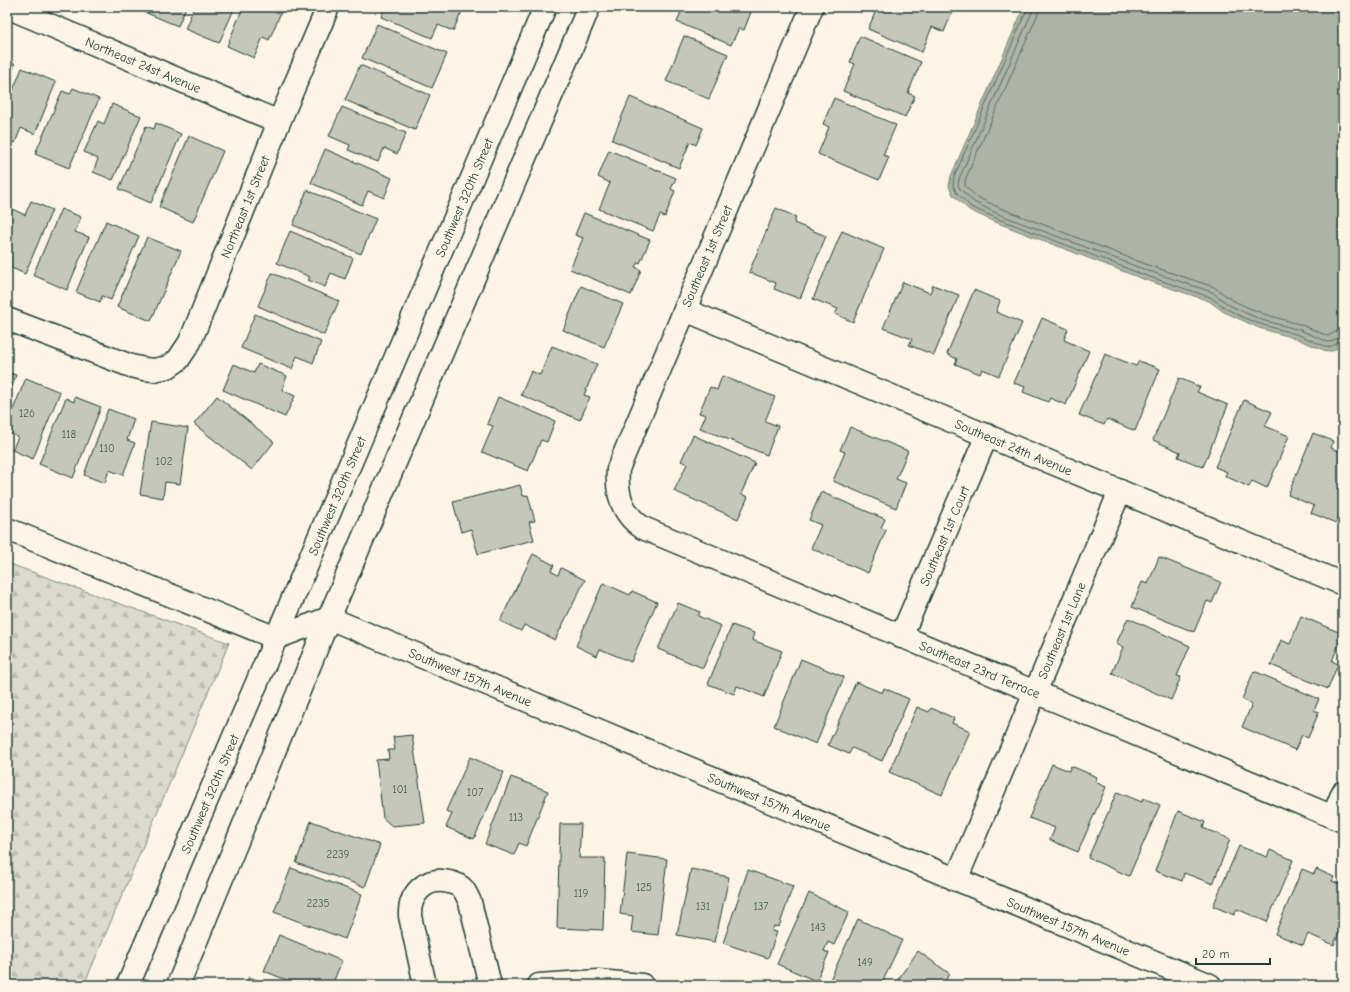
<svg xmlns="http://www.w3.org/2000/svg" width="1350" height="992" font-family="'Comic Neue',sans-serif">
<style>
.forest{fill:url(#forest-firs);stroke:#7e8c80}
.water{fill:#aeb3a7;stroke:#758479}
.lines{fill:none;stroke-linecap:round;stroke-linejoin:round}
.shore{stroke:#586c62;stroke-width:1}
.building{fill:#c5c7b9;stroke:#1f3d34}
.minor-casing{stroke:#1f3d34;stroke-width:25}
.minor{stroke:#fcf5e5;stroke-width:22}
.labels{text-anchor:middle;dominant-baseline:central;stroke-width:4;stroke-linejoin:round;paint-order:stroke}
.number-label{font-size:11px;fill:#486055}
.street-label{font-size:13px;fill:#1f3d34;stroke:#fcf5e5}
</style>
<defs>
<pattern id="forest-firs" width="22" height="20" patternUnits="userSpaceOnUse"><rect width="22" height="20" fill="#dcdacc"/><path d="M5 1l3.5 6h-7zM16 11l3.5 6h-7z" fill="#bcbcb0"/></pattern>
</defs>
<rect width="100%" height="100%" fill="#fcf5e5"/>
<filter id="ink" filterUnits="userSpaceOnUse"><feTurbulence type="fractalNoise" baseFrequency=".025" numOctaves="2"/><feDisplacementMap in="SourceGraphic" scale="8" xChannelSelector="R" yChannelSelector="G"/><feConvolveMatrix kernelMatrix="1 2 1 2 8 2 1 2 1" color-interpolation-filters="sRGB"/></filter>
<g filter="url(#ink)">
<!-- forest -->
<path class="forest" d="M7 563 229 643 84 985H7Z"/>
<!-- water -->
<path class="water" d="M1024 7H1343V344L1333 351H1326L1297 339 1259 328 1224 312 1209 301 1143 279 995 222 969 210 953 195 949 186 951 176Z"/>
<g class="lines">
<!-- shore -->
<path class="shore" d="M1028 7 954 177 953 185 956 192 971 207 996 218 1144 275 1210 297 1227 309 1244 318 1260 324 1299 335 1327 347C1334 347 1337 342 1343 341
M1033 7 1032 12 959 179 958 185 960 189 974 202 998 214 1146 270 1212 292 1229 305 1246 313 1262 320 1300 330 1328 342C1334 342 1337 336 1343 336
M1039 7 1038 14 965 180V186L977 197 1000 208 1148 265 1214 287 1232 300 1249 308 1264 314 1302 325 1328 336 1337 331 1343 330"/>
</g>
<!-- building -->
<path class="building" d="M146 7H186L178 26 144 12Z
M194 7H235L219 43 185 29Z
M243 7H274L282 10 269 40 263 37 254 58 227 46Z
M385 7H452L462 11 453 31 438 25 432 38 381 17Z
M683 7H753L744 30 739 28 731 45 677 22Z
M872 7H954L944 32 932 27 922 52 868 29 875 13 871 11Z
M377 24 447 54 432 88 362 58Z
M684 36 728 54 709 99 666 81Z
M860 36 921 62 908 93 915 96 905 117 843 91 855 64 850 62Z
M7 60 15 64 7 84Z
M360 65 430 95 415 130 345 100Z
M22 68 56 82 35 134 21 128 15 143 7 139V105Z
M73 88 99 99 69 168 35 154 62 91 70 94Z
M630 97 703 128 696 145 690 142 679 168 612 140Z
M834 98 896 125 883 155 889 157 879 180 818 154 829 127 823 124Z
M112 104 141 116 113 180 93 172 98 159 84 152 98 121 104 124Z
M342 107 406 133 397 154 384 148 378 162 348 150 350 145 329 136Z
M156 123 181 134 151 203 119 189 146 126 154 129Z
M189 136 223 151 193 222 159 207Z
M325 149 392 178 384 198 368 191 362 205 311 183Z
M609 150 676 178 671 189 675 191 665 217 660 215 653 231 599 209 610 183 598 177Z
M307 190 376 219 361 254 293 225Z
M31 201 52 210 25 274 7 266V220L12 209 25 215Z
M776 208 796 217 794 223 826 236 800 299 774 289 776 283 749 272Z
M61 209 81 217 75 232 89 237 67 290 33 275Z
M584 213 650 240 640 263 638 262 635 267 641 270 631 295 570 269 583 238 575 235Z
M106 221 139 236 111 300 102 296 100 302 76 292Z
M290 231 353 258 345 279 331 273 325 287 308 280 310 277 277 263Z
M842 231 884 249 853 322 835 314 838 309 813 299Z
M147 237 181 251 151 321 117 307Z
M272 273 339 301 324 335 258 306Z
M903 282 930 293 933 285 959 295 934 355 909 345 912 339 883 328Z
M581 286 623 304 604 347 563 330Z
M974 290 1000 301 996 312 1022 323 999 376 982 369 980 374 955 364 957 359 947 354Z
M255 314 321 342 313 363 297 356 292 369 241 348Z
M1042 318 1068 329 1064 340 1089 351 1066 405 1050 398 1048 402 1023 392 1025 387 1014 383Z
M552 346 597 364 584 395 590 397 580 420 521 395 531 371 540 375Z
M1105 354 1136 366 1139 361 1160 369 1135 431 1107 419 1104 425 1079 415Z
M234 364 254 373 258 364 287 376 282 390 295 396 285 417 223 390Z
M7 372 16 375 7 401Z
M722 376 775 397 765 421 778 426 767 455 700 428 706 415 699 413 710 387 717 390Z
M26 378 60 392 33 459 12 450 18 437 7 432V424Z
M1179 378 1200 387 1197 392 1228 405 1203 467 1178 457 1180 452 1153 440Z
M217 396 274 442 252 470 194 424Z
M75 397 101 407 73 478 39 464 66 398 74 402Z
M498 397 555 421 547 442 541 440 528 471 482 452 493 426 487 424Z
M1244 400 1272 412 1265 426 1289 436 1267 488 1252 481 1249 487 1225 476 1227 472 1215 467Z
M108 409 134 419 127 440 135 443 123 475 109 470 105 483 84 475Z
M151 422 188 428 180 484 165 482 163 498 140 494Z
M850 427 908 451 896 479 906 483 896 508 833 481 845 452 840 450Z
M1313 433 1333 441 1331 448 1343 453V505L1336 523 1311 513 1314 506 1288 495Z
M693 435 755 463 741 494 748 497 738 519 674 491 687 464 681 461Z
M520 485 523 496 528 495 535 521 529 522 534 540 478 554 471 529 461 532 453 502Z
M821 492 885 519 881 528 886 530 868 573 811 548 821 525 809 520Z
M533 554 554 565 551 571 558 575 561 568 585 580 555 640 524 625 521 631 500 621Z
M1159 557 1221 582 1212 603 1207 601 1194 632 1132 607 1142 582 1148 584Z
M603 583 630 595 632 591 657 602 631 662 600 649 597 656 576 646Z
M678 603 700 612 698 616 721 626 703 668 658 649Z
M1301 616 1343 634 1332 661 1338 664 1328 689 1271 665 1281 640 1290 644Z
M1128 618 1190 646 1177 676 1181 677 1171 700 1112 673 1123 647 1116 644Z
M732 625 754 633 752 640 782 651 764 697 737 686 734 694 708 684Z
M801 659 844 677 816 744 774 726Z
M1254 671 1319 699 1314 710 1319 712 1308 738 1302 735 1295 750 1242 727 1252 704 1242 699Z
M856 682 882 693 884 688 909 699 882 761 852 748 849 754 828 745Z
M917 707 929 712 931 708 954 718 952 723 970 731 942 795 889 772Z
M412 735 425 823 392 826 383 818 376 760 389 759 388 750H395L393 737Z
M470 757 504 772 474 839 446 827 452 814 446 811Z
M1052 764 1069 771 1071 766 1097 777 1095 782 1106 787 1078 852 1050 840 1055 828 1029 818Z
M511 777 548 791 526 846 519 843 514 855 485 844Z
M1117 792 1142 802 1143 798 1160 805 1129 876 1088 858Z
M1178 811 1205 822 1203 828 1230 839 1213 884 1184 873 1182 881 1155 871Z
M311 821 380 845 365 887 296 863Z
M560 824H581L579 858H605L603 930 557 928Z
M1239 846 1267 857 1270 850 1293 860 1267 922 1237 909 1234 915 1213 906Z
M627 854 667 859 658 935 631 932 633 916 620 914Z
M291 868 362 894 345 939 274 912Z
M691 869 729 877 715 942 677 935Z
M1302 869 1314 874 1316 869 1334 877 1332 881 1343 886V922L1334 945 1308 934 1303 945 1275 934Z
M748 870 793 886 779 927 774 926 772 931 777 932 768 958 723 943Z
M809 893 849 912 834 945 828 942 824 951 829 953 816 981 777 964Z
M858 919 902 940 881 985H831L828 984Z
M279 935 342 961 332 985H299L264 971Z
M918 951 950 974 942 985H894Z
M249 977 270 985H245Z"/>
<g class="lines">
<!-- minor casing -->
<g class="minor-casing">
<g id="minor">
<path id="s1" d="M7 7 279 122"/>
<path id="s2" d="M812 7 618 469C616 494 622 514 643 528L1343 821"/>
<path id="s3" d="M685 310 1343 584"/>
<path id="s4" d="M7 319 131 366 144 369 154 370 168 367 178 360 190 342 279 122 328 7"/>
<path id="s5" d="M7 529 276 638 329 618 1210 985"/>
<path id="s6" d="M901 637 987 435"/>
<path d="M1333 817 1343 792"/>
<path id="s7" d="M956 880 1120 491"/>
<path id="s8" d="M128 985 545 7"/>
<path d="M178 985 329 618 589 7"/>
<path d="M425 985 410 916C409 894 426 876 449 882 454 883 459 885 463 889 466 893 468 898 470 902L490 985"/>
<path d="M539 985 598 981 642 985"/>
</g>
</g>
<!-- minor -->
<use href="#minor" class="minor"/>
</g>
</g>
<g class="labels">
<!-- number labels -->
<g class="number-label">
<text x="27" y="413">126</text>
<text x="69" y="434">118</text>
<text x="107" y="448">110</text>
<text x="164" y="461">102</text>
<text x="400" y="789">101</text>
<text x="475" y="792">107</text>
<text x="516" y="817">113</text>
<text x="338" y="854">2239</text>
<text x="644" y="887">125</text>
<text x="581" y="893">119</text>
<text x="318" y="903">2235</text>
<text x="703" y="906">131</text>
<text x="761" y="906">137</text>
<text x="818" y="927">143</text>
<text x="865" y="962">149</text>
</g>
<!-- street labels -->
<g class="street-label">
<text stroke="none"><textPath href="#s1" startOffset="148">Northeast 24st Avenue</textPath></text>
<text stroke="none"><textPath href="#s8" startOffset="856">Southwest 320th Street</textPath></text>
<text stroke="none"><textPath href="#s4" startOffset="350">Northeast 1st Street</textPath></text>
<text transform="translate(707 256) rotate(-67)">Southeast 1st Street</text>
<text stroke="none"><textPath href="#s3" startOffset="356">Southeast 24th Avenue</textPath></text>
<text stroke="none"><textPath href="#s8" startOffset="532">Southwest 320th Street</textPath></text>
<text stroke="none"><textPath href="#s6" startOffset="110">Southeast 1st Court</textPath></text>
<text stroke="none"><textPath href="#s7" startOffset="271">Southeast 1st Lane</textPath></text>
<text stroke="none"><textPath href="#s2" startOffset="934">Southeast 23rd Terrace</textPath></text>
<text stroke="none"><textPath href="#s5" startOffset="500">Southwest 157th Avenue</textPath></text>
<text stroke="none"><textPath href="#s8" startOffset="208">Southwest 320th Street</textPath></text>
<text stroke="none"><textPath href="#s5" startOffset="824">Southwest 157th Avenue</textPath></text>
<text stroke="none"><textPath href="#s5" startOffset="1148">Southwest 157th Avenue</textPath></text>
</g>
</g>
<!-- margin -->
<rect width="1350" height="992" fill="none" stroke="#fcf5e5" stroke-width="24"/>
<rect x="12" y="12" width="1326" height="968" fill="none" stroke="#1f3d34" stroke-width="1.5" filter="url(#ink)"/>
<!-- scale -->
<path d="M1196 958v6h74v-6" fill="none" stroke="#1f3d34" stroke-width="2"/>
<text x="1202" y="958" font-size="12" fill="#1f3d34" stroke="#fcf5e5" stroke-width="3" paint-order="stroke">20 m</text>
</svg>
